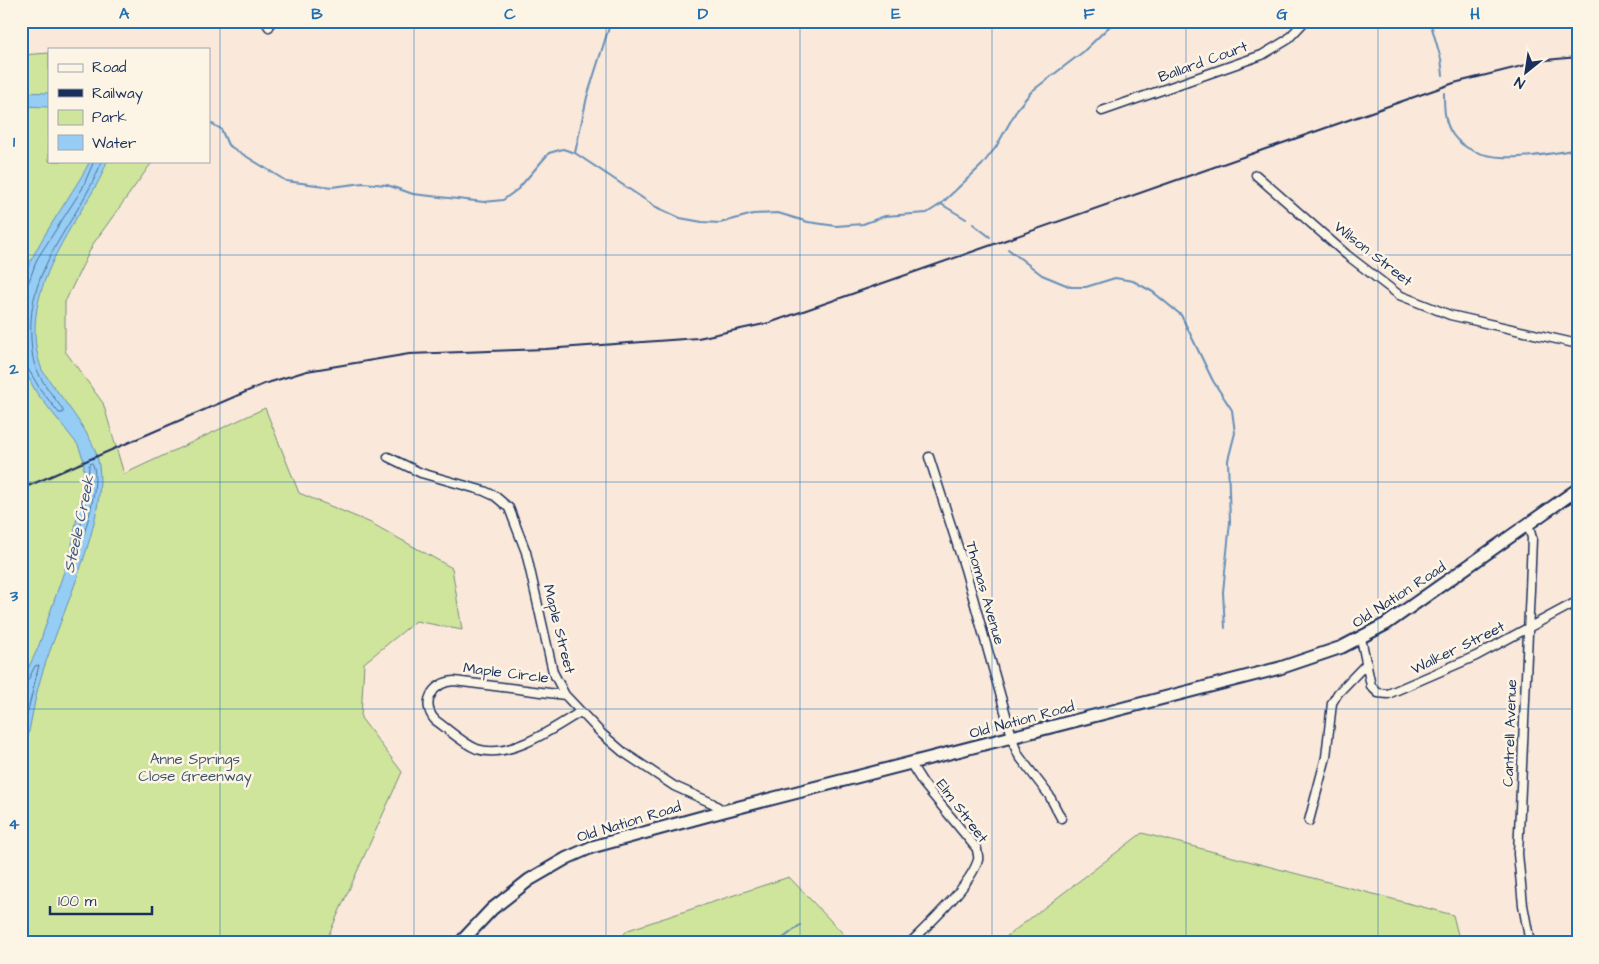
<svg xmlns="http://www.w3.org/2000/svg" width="1599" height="964" font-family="'Architects Daughter',sans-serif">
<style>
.green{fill:#cfe59b;stroke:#758a7c}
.water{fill:#96cdf5;stroke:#658eb9}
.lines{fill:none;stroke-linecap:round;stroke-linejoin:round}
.shore{stroke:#4c6e9a;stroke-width:1}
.stream{stroke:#658eb9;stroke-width:2}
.minor-casing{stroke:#1b2f5e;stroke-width:11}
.secondary-casing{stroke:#1b2f5e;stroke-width:15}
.minor{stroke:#fcf5e5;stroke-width:8}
.secondary{stroke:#fcf5e5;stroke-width:11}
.rail{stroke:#1b2f5e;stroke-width:2}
.grid{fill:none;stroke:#1f6fb2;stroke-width:1;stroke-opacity:0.55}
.labels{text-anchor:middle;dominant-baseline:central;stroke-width:5;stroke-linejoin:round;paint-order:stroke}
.street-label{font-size:15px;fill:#1b2f5e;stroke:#fcf5e5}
.park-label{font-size:15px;fill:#3f536a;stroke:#fcf5e5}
.water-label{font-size:16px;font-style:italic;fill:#3a5684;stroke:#fcf5e5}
.neatline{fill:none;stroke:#1f6fb2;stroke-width:2}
.grid-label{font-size:16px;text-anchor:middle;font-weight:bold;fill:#1f6fb2}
</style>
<rect width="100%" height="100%" fill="#fae9da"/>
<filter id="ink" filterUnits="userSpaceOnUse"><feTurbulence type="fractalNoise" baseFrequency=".02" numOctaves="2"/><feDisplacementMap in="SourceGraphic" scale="10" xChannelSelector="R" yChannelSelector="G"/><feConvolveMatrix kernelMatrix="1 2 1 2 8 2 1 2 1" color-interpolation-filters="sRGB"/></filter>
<g filter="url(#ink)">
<!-- green -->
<path class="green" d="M49 53V161H153L93 244 65 302V351L103 403 124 474 265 408 299 493 371 523 452 568 462 630 416 621 364 663 361 718 402 772 325 943H21V55Z
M1142 833 1453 915 1460 943H998Z
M789 877 852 943H615L628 930Z"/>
<!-- water -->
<path class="water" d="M21 92 49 93V107L21 106Z
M90 161H107C101 180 90 196 80 212 51 259 21 314 42 370 56 391 92 434 97 456 114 516 51 631 37 692 33 708 31 724 27 740L21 746 22 681 38 648 71 551 83 483 84 461 78 445 36 392 21 363C21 339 18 314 21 290 26 254 72 197 90 161Z"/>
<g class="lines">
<!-- shore -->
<path class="shore" d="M21 287 28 284 37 259 82 189 94 161
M21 293H27L29 295 24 322 26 357 21 359
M21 365 27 367 40 389 59 413H63V410C55 398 44 386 38 372 32 362 32 351 31 339 26 265 78 224 102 161
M92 463C101 476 88 522 83 537L81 539 79 536 88 484 89 465Z
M21 683 27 682 35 666 39 665 21 739"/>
<!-- stream -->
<path class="stream" d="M1430 21 1441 59 1443 75
M1444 93C1444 107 1444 123 1453 135 1479 170 1541 155 1578 149
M209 122 221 129 228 145 286 181 332 187 363 183 387 185 413 194 484 202 503 200 518 189 549 153 563 149 575 153 656 207 680 218 702 222 720 223 753 214 778 213 808 222 836 226 863 224 885 216 927 213 941 204 982 165 996 147 1018 108 1032 91 1083 52 1115 21
M575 153 587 97 611 21
M941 204 966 219
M973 224 990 237
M1008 249 1042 275 1071 287H1086L1115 278 1133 281 1153 292 1181 315 1213 381 1232 410 1235 433 1228 460 1230 522 1223 592 1225 628
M777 943 800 925"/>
<!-- minor casing -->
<g class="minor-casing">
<path id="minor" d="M265 21 269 27
M1102 111 1262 55 1287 40 1305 21
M1256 175 1347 255 1399 295 1450 315 1578 344
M388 457 421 473 484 491 495 496 509 508 526 552 553 672 565 695 602 734 623 752 674 786 712 803 724 811
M929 457 965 569 1015 747 1019 756 1049 795 1061 818
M1528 524 1532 538 1530 589 1518 854 1523 905 1530 943
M1361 638 1371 686 1378 693 1388 694 1476 656 1578 601
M565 695 454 681C433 682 420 703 435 720 448 729 462 743 477 749 509 760 554 728 580 712
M1309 821 1326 757 1332 703 1338 693 1367 663
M910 943C929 924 970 886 978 860 979 857 977 852 977 849L923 783 911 764"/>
</g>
<!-- secondary casing -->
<g class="secondary-casing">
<path id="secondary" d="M460 943 492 909 529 880 567 858 592 847 724 811 1280 668 1342 647 1386 624 1578 489"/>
</g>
<!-- minor -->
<use href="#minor" class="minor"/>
<!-- secondary -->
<use href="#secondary" class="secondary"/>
<!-- rail -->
<path class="rail" d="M21 489 264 384 307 371 409 354 546 349 698 338 769 323 1454 83 1546 60 1578 57"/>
</g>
</g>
<!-- grid -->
<path class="grid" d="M220 21V943M414 21V943M606 21V943M800 21V943M992 21V943M1186 21V943M1378 21V943M21 255H1578M21 482H1578M21 709H1578"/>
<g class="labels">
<!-- street labels -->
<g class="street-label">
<text transform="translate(1203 62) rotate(-20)">Ballard Court</text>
<text transform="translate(1373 254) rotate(38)">Wilson Street</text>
<text transform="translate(985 593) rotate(74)">Thomas Avenue</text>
<text transform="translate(1399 595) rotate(-33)">Old Nation Road</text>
<text transform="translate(559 629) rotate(76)">Maple Street</text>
<text transform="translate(1458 648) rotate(-26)">Walker Street</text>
<text transform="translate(506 673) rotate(7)">Maple Circle</text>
<text transform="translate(1022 720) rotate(-15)">Old Nation Road</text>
<text transform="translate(1510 733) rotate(-88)">Cantrell Avenue</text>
<text transform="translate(962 811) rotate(53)">Elm Street</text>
<text transform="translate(629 822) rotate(-17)">Old Nation Road</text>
</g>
<!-- park labels -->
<g class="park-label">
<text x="195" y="759">Anne Springs<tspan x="195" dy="17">Close Greenway</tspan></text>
</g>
<!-- water labels -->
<g class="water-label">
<text transform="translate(79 524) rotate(-78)">Steele Creek</text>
</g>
</g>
<!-- margin -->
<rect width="1599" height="964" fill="none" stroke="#fcf5e5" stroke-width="55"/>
<!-- legend -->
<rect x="48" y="48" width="162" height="115" fill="#fcf5e5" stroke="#a2a6af"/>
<rect x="58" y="64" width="25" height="8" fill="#fcf5e5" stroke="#a2a6af"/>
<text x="92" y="72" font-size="15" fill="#1b2f5e">Road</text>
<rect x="58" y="89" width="25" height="8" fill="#1b2f5e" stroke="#a2a6af"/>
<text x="92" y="98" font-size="15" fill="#1b2f5e">Railway</text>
<rect x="58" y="110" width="25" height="15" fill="#cfe59b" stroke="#a2a6af"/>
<text x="92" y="122" font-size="15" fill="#1b2f5e">Park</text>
<rect x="58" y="135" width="25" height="15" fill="#96cdf5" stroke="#a2a6af"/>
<text x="92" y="148" font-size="15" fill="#1b2f5e">Water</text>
<!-- north arrow -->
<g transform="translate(1526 72) rotate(210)" stroke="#fcf5e5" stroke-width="4" paint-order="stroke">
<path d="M0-4L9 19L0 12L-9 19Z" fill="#1b2f5e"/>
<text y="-8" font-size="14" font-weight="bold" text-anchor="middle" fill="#1b2f5e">N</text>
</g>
<!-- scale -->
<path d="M50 906v8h102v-8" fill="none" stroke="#1b2f5e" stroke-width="2.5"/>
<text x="58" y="906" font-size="15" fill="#1b2f5e" stroke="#fcf5e5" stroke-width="4" paint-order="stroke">100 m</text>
<rect x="28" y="28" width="1544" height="908" class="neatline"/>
<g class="grid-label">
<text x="124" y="19">A</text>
<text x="317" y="19">B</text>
<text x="510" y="19">C</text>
<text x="703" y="19">D</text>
<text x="896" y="19">E</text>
<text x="1089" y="19">F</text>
<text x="1282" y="19">G</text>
<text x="1475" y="19">H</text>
<text x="14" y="147">1</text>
<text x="14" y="374">2</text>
<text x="14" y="601">3</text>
<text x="14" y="829">4</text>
</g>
</svg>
